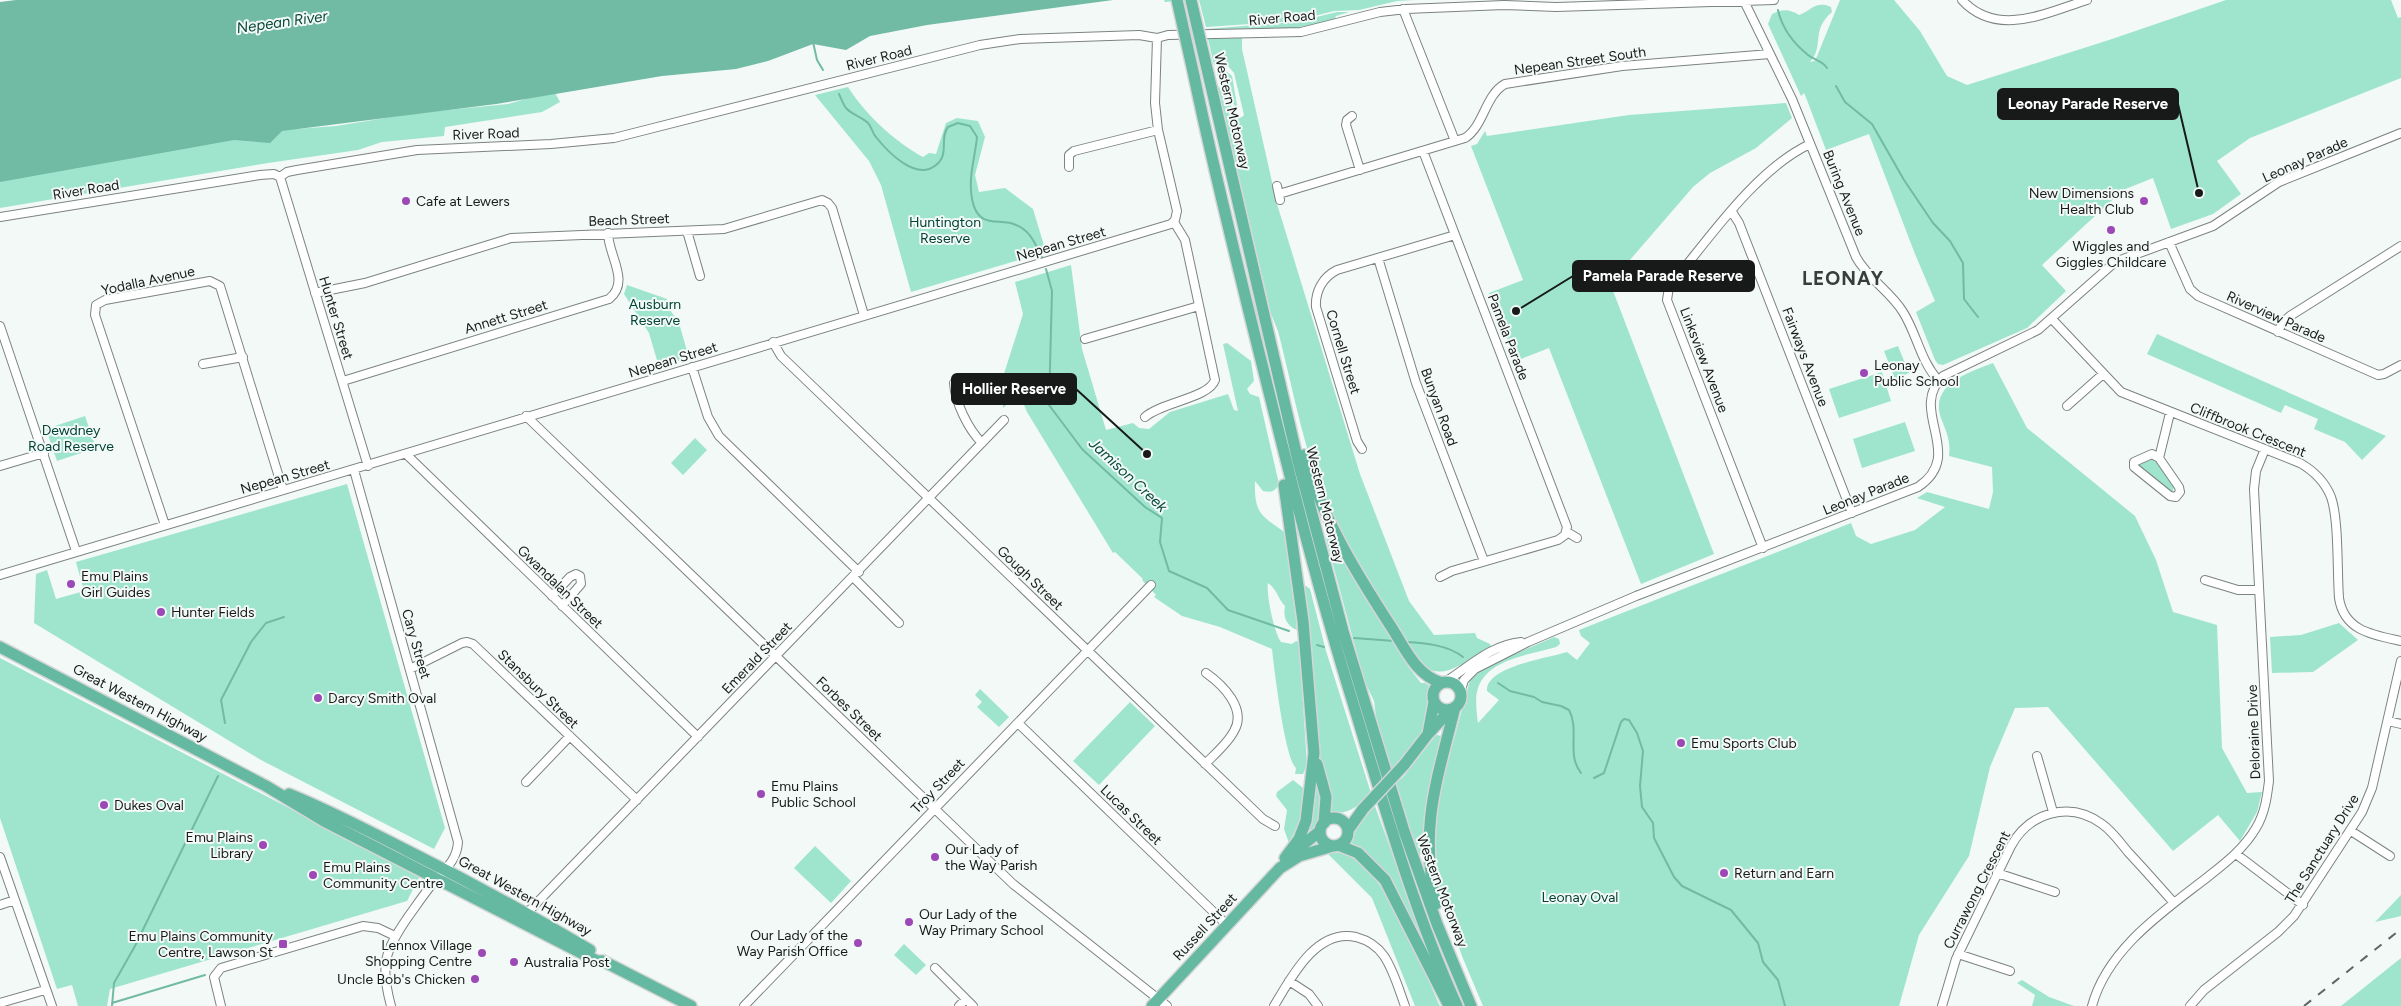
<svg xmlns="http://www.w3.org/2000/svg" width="2401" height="1006" font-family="Figtree,sans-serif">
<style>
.green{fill:#9fe5ce}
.water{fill:#71baa3}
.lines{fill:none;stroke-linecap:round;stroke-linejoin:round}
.stream{stroke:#71baa3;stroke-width:2}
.minor-casing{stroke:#7c8380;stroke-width:10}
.highway-casing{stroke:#d5d6d6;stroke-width:14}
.minor{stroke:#fff;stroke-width:8}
.highway{stroke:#64b9a0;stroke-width:11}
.rail{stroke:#606463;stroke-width:2;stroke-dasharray:9 9;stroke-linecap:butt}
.highway-bridge-casing{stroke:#d5d6d6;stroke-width:14;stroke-linecap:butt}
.highway-bridge{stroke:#64b9a0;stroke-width:11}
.poi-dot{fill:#9c48b6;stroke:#f2f9f7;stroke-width:2}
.labels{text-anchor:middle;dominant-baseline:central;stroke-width:4;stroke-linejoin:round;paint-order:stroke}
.street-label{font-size:14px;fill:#181a19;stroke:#f2f9f7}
.poi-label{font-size:14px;fill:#181a19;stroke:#f2f9f7;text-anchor:start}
.park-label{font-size:14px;fill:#004233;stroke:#f2f9f7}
.water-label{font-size:15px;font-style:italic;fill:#074939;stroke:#f2f9f7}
.district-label{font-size:19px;font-weight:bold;letter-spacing:1px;fill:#383d3b;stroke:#f2f9f7}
.leader{fill:none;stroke:#181a19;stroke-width:2}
.callout-dot{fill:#181a19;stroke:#f2f9f7;stroke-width:2}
.callout{fill:#181a19;stroke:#181a19;stroke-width:2}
.callout-label{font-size:15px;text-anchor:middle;font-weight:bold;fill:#fff}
</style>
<rect width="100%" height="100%" fill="#f2f9f7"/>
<!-- green -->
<path class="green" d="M1164 0H1414L1397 1 1359 10 1334 11 1295 21 1206 27 1199 0 1165 2Z
M1840 0H1894L1920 31 1947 76 1967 85 2109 40 2226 0H2391L2398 18 2401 17V78L2250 138 2217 161 2241 194 2213 214 2171 229 2153 178 2123 190 2042 265 2066 291 2027 328 1943 365 1938 364 1935 360 1916 312 1935 301 1915 254 1869 134 1826 150 1805 95 1804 93 1801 96 1768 24 1772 14C1783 9 1789 9 1799 15 1810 12 1815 0 1831 7L1832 12C1810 31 1825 46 1810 62L1815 61Z
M1337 12H1349L1336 16 1335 18H1338L1336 20 1295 28 1222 29 1233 30 1206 29 1296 22Z
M1242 38V49L1277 204 1360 474 1409 601 1434 635 1475 633 1477 638 1490 644 1491 646C1470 657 1446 683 1423 666 1389 616 1354 566 1329 510 1305 456 1293 389 1278 331L1271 314 1217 84 1239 118 1242 117 1244 115 1234 73 1228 66 1214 65 1208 39Z
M1225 70 1232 76 1238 111 1219 81 1216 70Z
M848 87C866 115 894 141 923 157L929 153 936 154 946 123 957 118 978 121 985 137 975 175 979 192 1005 188 1033 209 1046 252 911 292 881 185 869 161 815 95Z
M554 91 560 102 542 112 445 127 444 136 382 142 358 150 268 163 0 208V180L268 131 336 126 416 113 508 104Z
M1786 103 1792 118 1756 148 1710 173 1693 187 1610 283 1714 554 1641 584 1549 348 1516 361 1489 293 1523 280 1471 146 1477 144 1485 131 1487 136 1629 115Z
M1071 265 1082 349 1106 430 1133 423 1139 428 1149 429 1170 412 1228 394 1234 410 1238 411 1223 344 1227 343 1251 361 1254 381 1247 389 1250 394 1259 397 1279 484C1275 491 1272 493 1263 491L1255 481C1254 516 1262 515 1288 535L1297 630C1286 625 1283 617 1285 606 1278 599 1277 589 1268 583 1266 595 1274 632 1281 642L1292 644 1296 641 1299 642 1307 765 1303 774H1295L1296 768C1285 759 1274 668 1272 649L1220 627 1182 616 1154 597 1156 595 1142 580 1143 579 1115 552 1113 553 1027 412 1019 393 1003 408 1002 380 1023 314 1015 282Z
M627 285 667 299 670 310 679 323 689 358 659 367 649 333 624 294Z
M2157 334 2386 436 2362 460 2345 442 2314 429 2318 419 2285 405 2281 413 2147 354Z
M1898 346 1909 373 1895 379 1884 351Z
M1993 363 2027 428 2135 516 2156 560 2173 612 2217 625 2222 748 2247 793 2262 792 2257 812 2240 841 2218 815 2173 851 2048 707 2015 708 1990 767 1969 856 1919 935 1899 1006H1483L1462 956 1439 888 1435 861 1434 823 1437 802 1470 680 1485 667 1494 663 1554 637 1559 639 1560 644 1556 647C1530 655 1484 659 1477 692 1475 700 1477 715 1478 723L1499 700 1487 691C1485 667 1548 658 1567 652L1577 660 1590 643 1581 636 1579 630 1851 523 1856 536 1871 544 1915 530 1945 507 1917 498 1927 492 1989 509 1993 492 1992 467 1949 456C1951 441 1946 431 1941 418 1929 384 1970 372 1993 363Z
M1882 372 1891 401 1839 418 1829 389Z
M85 416 96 448 57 461 46 429Z
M1905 422 1915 451 1862 468 1853 439Z
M695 438 707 450 683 475 671 463Z
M2153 459 2157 461 2174 486 2173 491 2170 492 2139 468 2140 462Z
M347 484 445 828 434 849 261 760 34 623 36 574 47 570 56 599 84 591 76 562Z
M1328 532 1355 581 1410 669 1421 683H1425L1431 687C1428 696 1432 703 1431 712 1430 719 1424 724 1423 731L1391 773 1377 724 1374 701 1364 680 1327 542 1326 535Z
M1306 586 1310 589 1326 651 1371 793C1358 806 1350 815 1331 812L1320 767 1304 587Z
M2339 623 2358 640 2313 672 2272 673 2270 637 2301 635Z
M0 658 420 876 407 901 110 989 107 1006H78L72 985 57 989 0 818Z
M980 689 1009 717 999 727 977 707 982 702 975 695Z
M1130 702 1155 726 1099 785 1073 761Z
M1436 735 1443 736C1433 776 1423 813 1424 854L1418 855 1395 784 1404 776Z
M1314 772C1321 799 1327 817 1307 838L1305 829Z
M1293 780 1307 791 1301 819 1289 843 1284 829 1287 810 1276 796 1277 792Z
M1375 806 1421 933 1419 934 1380 867 1351 845 1358 823Z
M815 846 851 881 831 903 794 868Z
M1327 853C1332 853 1341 851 1346 853 1381 862 1425 973 1440 1006H1415L1372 898Z
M2401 895V916L2375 922Z
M904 944 926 965 916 975 894 955Z
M2401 958V1006H2341Z
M2022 980 2049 997 2074 1006H2032L2035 995 2017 983Z"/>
<!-- water -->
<path class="water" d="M16 0H1113L927 25 870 36 846 50 813 44 768 61 736 69 662 76 496 104 282 131 270 143 234 140 0 182V2Z"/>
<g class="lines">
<!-- stream -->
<path class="stream" d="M1778 10C1782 28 1793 43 1808 55 1814 60 1823 61 1827 68
M813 42 817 60 823 70
M1836 86 1845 102 1872 124 1904 180 1933 223 1950 241 1963 263 1964 299 1978 317
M839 94C841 98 843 104 846 108 851 114 862 117 868 123 872 127 872 133 876 137 887 151 916 182 936 165 950 154 939 138 948 127L958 123 970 126 977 137C975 158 968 177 972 199 978 231 1000 217 1016 225 1031 231 1035 244 1042 257
M1046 269 1052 291 1049 405 1082 449 1145 507 1162 518 1160 542 1169 571 1207 588 1228 610 1289 631
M1354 638 1394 641
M1406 642C1425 643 1448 645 1463 657
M1317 645 1324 647
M1498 683 1510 691 1534 697 1542 702 1561 706 1569 710C1580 730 1566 754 1581 773
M225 723 221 700 251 642 266 623 284 617
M1594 778 1604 773 1621 722 1624 719 1629 720 1637 733 1643 751 1640 786 1642 807 1653 823 1654 838 1674 877 1682 886 1731 910 1758 943 1763 962 1778 980 1785 1006
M112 1003 205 975
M112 1006 114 983 135 946 218 776"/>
<!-- minor casing -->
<g class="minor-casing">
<path id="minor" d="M1962 0C1997 38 2046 13 2087 0
M1745 3 1792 99 1856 257C1868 279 1890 291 1903 312 1917 334 1920 360 1938 380
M1403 9 1455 141
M1352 116 1347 120 1346 125 1360 170
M1423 151 1567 527 1565 535 1558 540 1452 571 1440 577
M1069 167V155L1074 151 1158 130
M280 177 368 466
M1277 186 1280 200
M1279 194 1465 138C1484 126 1485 95 1505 84L1622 66 1770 54
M1732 212 1739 223 1852 513
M0 217 260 175 274 174 280 177 287 172 297 170 417 150 551 144 614 138 980 45 1020 39 1139 35 1157 38 1168 35 1301 32 1380 12 1406 9 1504 5 1556 7 1774 0
M687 231 700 276
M2169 242 2190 289 2198 296 2378 375 2384 374 2401 365
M1378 258 1416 383 1484 561
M315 293 365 283 511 238 724 229 822 200 828 203 832 208 864 315
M2052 319 2121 392 2300 463C2314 471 2325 482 2331 497 2339 519 2337 572 2339 598 2344 631 2373 635 2401 641
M0 326 76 551
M2278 332 2282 323 2290 316 2401 246
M1085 339 1199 306
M773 342 781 356 1263 819 1275 826
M203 364 243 357
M692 367 708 417 719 436 859 572
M343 381 609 299C631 282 608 255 608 233
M954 383C955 402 968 429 982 443
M2067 406 2103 374
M526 416 1013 884 1167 1006
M1145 417C1162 402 1209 398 1215 380L1185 240 1174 222
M1362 449 1357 441 1316 307C1315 291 1323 277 1337 270L1455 235
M406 454 698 737
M2159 458 2152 454 2134 462V467L2170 496 2176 497 2180 492 2179 487 2159 458 2170 413
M0 466 44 453
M354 470 458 842C457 861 444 870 433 883 424 894 416 906 408 917 384 952 380 965 391 1006
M165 525 95 315 96 305 105 300 210 281 220 286 283 490
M1567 532 1577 538
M1763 548 1667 300 1669 287C1708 240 1755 170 1810 144
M0 575 1171 224 1175 220 1177 211 1158 130 1155 103 1157 38
M853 577 899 623
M2205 580 2238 590H2259
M552 596 570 577 576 574 580 576 581 584 562 606
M410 669 462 643 467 642 473 644 637 800
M1445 682C1470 666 1491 645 1521 642
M1460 693 1464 680 1475 669 1528 642 1636 596 1918 487C1967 454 1907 411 1943 376L2038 330 2115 262 2213 226 2279 182 2401 133
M2388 721 2401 724
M1018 723 1227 925
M2037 756 2053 812
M1205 764C1215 754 1228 743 1234 731 1247 709 1223 685 1206 673
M526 782 570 736
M2351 831 2390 856
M2236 854 2303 905
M0 857 52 1006
M1997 873 2055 892
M0 905 15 900
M527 913 1004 420
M1958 954 2010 971
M935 968 973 1006
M1289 981 1309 994 1318 1006
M0 1003 45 990
M221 1006 214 977 221 968 363 926 378 928 395 936
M744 1006 1151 585
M959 1006 966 999
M1274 1006C1291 978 1316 928 1356 937 1367 940 1378 947 1384 956 1394 971 1399 990 1405 1006
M1942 1006 1956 959 2011 846C2029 813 2069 800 2102 824 2112 831 2120 842 2128 852 2144 869 2159 886 2174 903
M2092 1006C2107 950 2161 913 2205 879 2224 864 2243 850 2256 828 2265 813 2267 797 2269 781L2254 489 2256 471 2265 449
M2190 1006 2204 990 2278 932 2294 916 2362 812 2372 788 2401 661"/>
</g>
<!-- highway casing -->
<g class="highway-casing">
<path id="highway" d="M1208 73 1298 461 1343 631 1404 831 1437 924 1471 1006
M1194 76C1212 162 1233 247 1254 332 1285 456 1315 580 1353 703 1384 805 1413 909 1457 1006
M1304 455C1322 517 1355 571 1390 625 1404 646 1415 675 1442 683
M1284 485 1303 621 1314 753 1306 821 1299 839 1285 858
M0 647 266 786 324 821 597 961H603L691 1006
M1433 696a14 14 0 1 1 28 0a14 14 0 1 1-28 0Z
M1429 733 1451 709
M1317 764 1326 797 1324 823
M1404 765 1428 734 1434 702
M289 794C329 810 367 830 406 850 468 881 529 914 590 950
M1320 832a14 14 0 1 1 28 0a14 14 0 1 1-28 0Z
M1348 830 1363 809
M1338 845 1358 853 1385 880 1448 1004
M1294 852 1320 831
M1436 904C1419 826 1437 781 1455 707
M1152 1006 1280 868 1299 856 1333 846"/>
</g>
<!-- minor -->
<use href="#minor" class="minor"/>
<!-- highway -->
<use href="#highway" class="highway"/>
<!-- rail -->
<path class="rail" d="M2304 1006 2401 929"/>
<!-- highway-bridge casing -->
<g class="highway-bridge-casing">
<path id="highway-bridge" d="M1177 0 1194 76
M1191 0 1208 73
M1363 809 1404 765"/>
</g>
<!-- highway-bridge -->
<use href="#highway-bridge" class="highway-bridge"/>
</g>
<!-- markers -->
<g class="poi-dot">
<circle cx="406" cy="201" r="5"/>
<circle cx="2144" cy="201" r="5"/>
<circle cx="2111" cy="230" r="5"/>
<circle cx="1864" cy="373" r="5"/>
<circle cx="71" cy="584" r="5"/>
<circle cx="161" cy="612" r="5"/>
<circle cx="318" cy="698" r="5"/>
<circle cx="1681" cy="743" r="5"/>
<circle cx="761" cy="794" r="5"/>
<circle cx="104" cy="805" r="5"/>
<circle cx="263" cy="845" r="5"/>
<circle cx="935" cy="857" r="5"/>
<circle cx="1724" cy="873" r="5"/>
<circle cx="313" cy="875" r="5"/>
<circle cx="909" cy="922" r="5"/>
<circle cx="858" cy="943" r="5"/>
<rect x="278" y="939" width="10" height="10" rx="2.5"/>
<circle cx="482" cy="953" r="5"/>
<circle cx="514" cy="962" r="5"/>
<circle cx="475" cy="979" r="5"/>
</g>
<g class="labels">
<!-- street labels -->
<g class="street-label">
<text transform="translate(1282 18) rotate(-5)">River Road</text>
<text transform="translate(879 58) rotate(-14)">River Road</text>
<text transform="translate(1580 61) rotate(-8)">Nepean Street South</text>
<text transform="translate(1232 111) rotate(77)">Western Motorway</text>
<text transform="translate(486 134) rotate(-2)">River Road</text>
<text transform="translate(2305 160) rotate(-24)">Leonay Parade</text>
<text transform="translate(86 190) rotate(-9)">River Road</text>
<text transform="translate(1844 193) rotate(68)">Buring Avenue</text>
<text transform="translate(629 220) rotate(-2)">Beach Street</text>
<text transform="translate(1061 244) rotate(-16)">Nepean Street</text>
<text transform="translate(148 281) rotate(-12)">Yodalla Avenue</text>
<text transform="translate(506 317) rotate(-17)">Annett Street</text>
<text transform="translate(2276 317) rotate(24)">Riverview Parade</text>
<text transform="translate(336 318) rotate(73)">Hunter Street</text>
<text transform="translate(1508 337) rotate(69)">Pamela Parade</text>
<text transform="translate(1343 352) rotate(73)">Cornell Street</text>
<text transform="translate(1805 357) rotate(69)">Fairways Avenue</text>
<text transform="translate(673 360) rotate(-17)">Nepean Street</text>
<text transform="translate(1704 360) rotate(69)">Linksview Avenue</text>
<text transform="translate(1439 407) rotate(70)">Bunyan Road</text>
<text transform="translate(2248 430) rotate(22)">Cliffbrook Crescent</text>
<text transform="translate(285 477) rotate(-16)">Nepean Street</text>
<text transform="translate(1866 494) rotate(-22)">Leonay Parade</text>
<text transform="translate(1325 505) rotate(76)">Western Motorway</text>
<text transform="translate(1030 578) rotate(44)">Gough Street</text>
<text transform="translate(560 587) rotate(44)">Gwandalan Street</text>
<text transform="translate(416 644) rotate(74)">Cary Street</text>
<text transform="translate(757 658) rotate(-46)">Emerald Street</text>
<text transform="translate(538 689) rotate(44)">Stansbury Street</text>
<text transform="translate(140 703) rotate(28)">Great Western Highway</text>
<text transform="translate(849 709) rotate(44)">Forbes Street</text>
<text transform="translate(2254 732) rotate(-92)">Deloraine Drive</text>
<text transform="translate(938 786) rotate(-46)">Troy Street</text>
<text transform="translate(1131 815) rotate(44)">Lucas Street</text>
<text transform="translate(2322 849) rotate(-58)">The Sanctuary Drive</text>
<text transform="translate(1977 890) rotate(-63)">Currawong Crescent</text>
<text transform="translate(1442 891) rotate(69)">Western Motorway</text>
<text transform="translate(525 896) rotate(29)">Great Western Highway</text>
<text transform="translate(1205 927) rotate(-47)">Russell Street</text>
</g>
<!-- poi labels -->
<g class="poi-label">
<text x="2134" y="193" text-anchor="end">New Dimensions<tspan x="2134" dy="16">Health Club</tspan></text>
<text x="416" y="201">Cafe at Lewers</text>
<text x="2111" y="246" text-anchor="middle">Wiggles and<tspan x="2111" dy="16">Giggles Childcare</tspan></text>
<text x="1874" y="365">Leonay<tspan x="1874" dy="16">Public School</tspan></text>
<text x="81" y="576">Emu Plains<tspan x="81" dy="16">Girl Guides</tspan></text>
<text x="171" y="612">Hunter Fields</text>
<text x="328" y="698">Darcy Smith Oval</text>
<text x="1691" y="743">Emu Sports Club</text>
<text x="771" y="786">Emu Plains<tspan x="771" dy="16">Public School</tspan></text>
<text x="114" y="805">Dukes Oval</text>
<text x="253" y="837" text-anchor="end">Emu Plains<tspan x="253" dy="16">Library</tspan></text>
<text x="945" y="849">Our Lady of<tspan x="945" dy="16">the Way Parish</tspan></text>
<text x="323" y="867">Emu Plains<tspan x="323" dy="16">Community Centre</tspan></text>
<text x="1734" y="873">Return and Earn</text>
<text x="919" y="914">Our Lady of the<tspan x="919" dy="16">Way Primary School</tspan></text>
<text x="848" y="935" text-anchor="end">Our Lady of the<tspan x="848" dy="16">Way Parish Office</tspan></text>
<text x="273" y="936" text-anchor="end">Emu Plains Community<tspan x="273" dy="16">Centre, Lawson St</tspan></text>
<text x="472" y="945" text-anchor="end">Lennox Village<tspan x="472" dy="16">Shopping Centre</tspan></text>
<text x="524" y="962">Australia Post</text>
<text x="465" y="979" text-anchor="end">Uncle Bob's Chicken</text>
</g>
<!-- park labels -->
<g class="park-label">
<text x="945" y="222">Huntington<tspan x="945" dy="16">Reserve</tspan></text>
<text x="655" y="304">Ausburn<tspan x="655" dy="16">Reserve</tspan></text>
<text x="71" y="430">Dewdney<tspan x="71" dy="16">Road Reserve</tspan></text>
<text x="1580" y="897">Leonay Oval</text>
</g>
<!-- water labels -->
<g class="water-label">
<text transform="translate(282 22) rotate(-8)">Nepean River</text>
<text transform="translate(1128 475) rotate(43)">Jamison Creek</text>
</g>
<!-- district labels -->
<g class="district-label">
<text x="1843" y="278">LEONAY</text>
</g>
</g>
<!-- callouts -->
<path class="leader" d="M2199 193L2178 104M1516 311L1573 276M1147 454L1076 389"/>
<g class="callout-dot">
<circle cx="2199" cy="193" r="5"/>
<circle cx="1516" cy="311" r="5"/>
<circle cx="1147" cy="454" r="5"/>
</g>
<g class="callout">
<rect x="1998" y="89" width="180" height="30" rx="5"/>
<rect x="1573" y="261" width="181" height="30" rx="5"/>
<rect x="952" y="374" width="124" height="30" rx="5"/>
</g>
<g class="callout-label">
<text x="2088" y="109">Leonay Parade Reserve</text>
<text x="1663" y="281">Pamela Parade Reserve</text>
<text x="1014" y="394">Hollier Reserve</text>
</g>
</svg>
